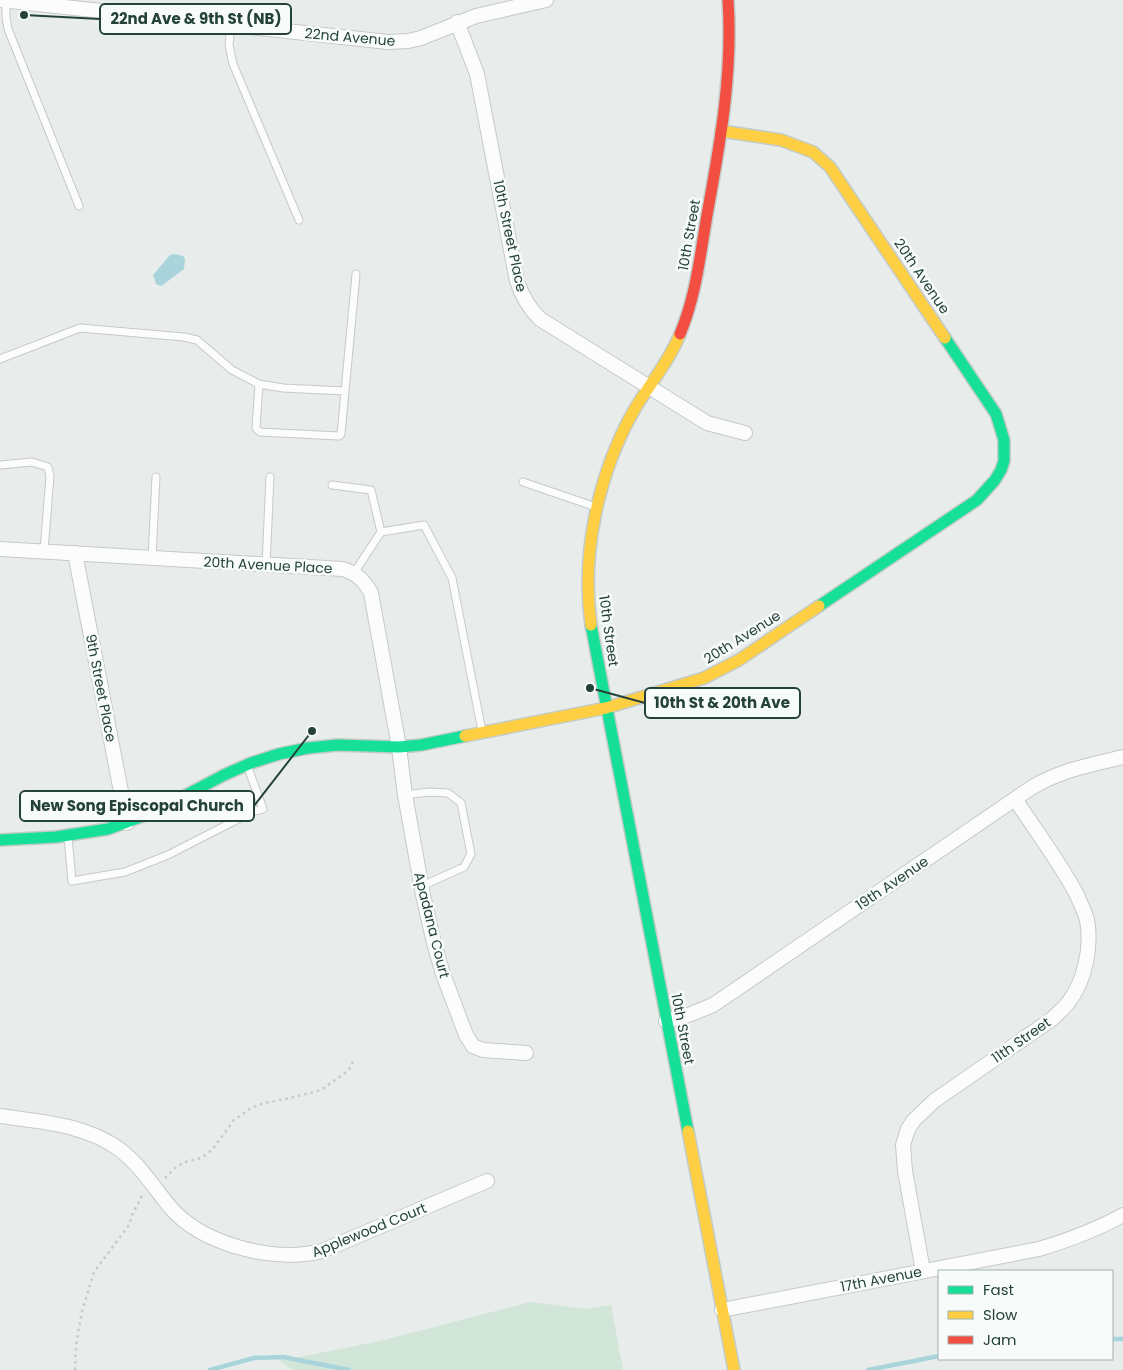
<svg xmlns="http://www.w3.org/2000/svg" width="1123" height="1370" font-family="Poppins,sans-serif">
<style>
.green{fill:#d1e6d8}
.water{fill:#a9d4db}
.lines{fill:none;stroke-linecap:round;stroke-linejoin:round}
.stream{stroke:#a9d4db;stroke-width:4.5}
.lane-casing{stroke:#c5cac8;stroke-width:9}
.street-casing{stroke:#c5cac8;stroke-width:16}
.fast-casing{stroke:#c3cbc8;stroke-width:14}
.slow-casing{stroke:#c3cbc8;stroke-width:14}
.jam-casing{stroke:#c3cbc8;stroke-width:14}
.path{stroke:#c3ccca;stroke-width:2.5;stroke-dasharray:2.5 4;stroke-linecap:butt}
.lane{stroke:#fcfcfc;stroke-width:7}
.street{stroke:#fcfcfc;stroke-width:14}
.fast{stroke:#16e098;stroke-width:11}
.slow{stroke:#ffcf43;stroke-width:11}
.jam{stroke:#f24e42;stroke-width:11}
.labels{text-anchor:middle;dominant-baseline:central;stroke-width:5;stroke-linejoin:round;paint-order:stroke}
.street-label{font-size:14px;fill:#24423a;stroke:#f7fbf9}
.leader{fill:none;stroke:#24423a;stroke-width:2}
.callout-dot{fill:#24423a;stroke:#f7fbf9;stroke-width:2}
.callout{fill:#f7fbf9;stroke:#24423a;stroke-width:2}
.callout-label{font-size:15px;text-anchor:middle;font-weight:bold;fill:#24423a}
</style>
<rect width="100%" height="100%" fill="#e8edeb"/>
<!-- green -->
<path class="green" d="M530 1302 585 1309 611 1305 623 1370H293L279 1361 380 1341Z"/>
<!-- water -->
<path class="water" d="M175 254 183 256 185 259 184 269 164 284 161 286 156 284 153 275 170 255Z"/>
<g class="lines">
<!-- stream -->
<path class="stream" d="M1112 1339H1123
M210 1370 254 1358 283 1357 349 1370
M868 1370 939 1356"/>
<!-- lane casing -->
<g class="lane-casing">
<path id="lane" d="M6 1V17L8 29 79 206
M231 26 229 45 233 64 299 220
M0 359 80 328 184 337 197 340 232 370 259 384 256 428 260 432 339 436 341 434 356 274
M259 384 283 388 345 391
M0 465 32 462 48 467 50 476 44 551
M523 482 596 507
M332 485 371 490 381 532 354 573
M381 532 424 525 452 578 482 731
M152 558 156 477
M266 565 270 477
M405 795 429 792 448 793 461 803 471 854 464 867 422 886
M68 837 72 881 125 872 168 855 252 812 263 809 247 765"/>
</g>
<!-- street casing -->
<g class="street-casing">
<path id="street" d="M0 0 388 42 408 41 421 38 476 16 546 0
M457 22 477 74 517 281C522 297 529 308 540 319L707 423 745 433
M0 549 343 569C357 574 364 580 371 593L399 747 405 795 423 895 434 943 443 974 466 1035 473 1046 483 1050 526 1053
M75 553 127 823
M666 1021 691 1014 713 1005 1031 788C1061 770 1090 765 1123 757
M0 1116C40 1122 85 1124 119 1149 140 1165 153 1186 169 1206 202 1245 274 1263 322 1251L487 1181
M923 1271 905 1171 903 1145 908 1129 914 1120 934 1101 1052 1019C1057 1014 1063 1009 1068 1003 1085 981 1092 947 1087 920 1085 912 1080 903 1077 895 1059 861 1036 831 1015 799
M722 1310 1039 1249C1069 1240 1096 1230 1123 1215"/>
</g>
<!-- fast casing -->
<g class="fast-casing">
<path id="fast" d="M819 606 977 500 995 480 1001 470 1004 461V440L996 414 945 338
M591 625 688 1131
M0 840 56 837 108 829 156 811 224 775 251 763 279 754 308 748 338 745 399 747 421 745 465 736"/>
</g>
<!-- slow casing -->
<g class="slow-casing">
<path id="slow" d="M721 131 781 140 813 152 830 167 945 338
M591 625C581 554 598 475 633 412 648 386 669 362 680 334
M465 736 606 708 704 678 739 660 819 606
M688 1131 734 1370"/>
</g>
<!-- jam casing -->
<g class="jam-casing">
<path id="jam" d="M680 334C696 296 700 256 707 215 720 144 733 73 728 0"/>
</g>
<!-- path -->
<path class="path" d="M165 1178 176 1167 185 1162 201 1158 212 1150 234 1120 251 1108 264 1103 290 1098 321 1090 349 1070 354 1059
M75 1370 76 1345 82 1311 94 1272 129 1225 133 1213 143 1194"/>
<!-- lane -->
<use href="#lane" class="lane"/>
<!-- street -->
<use href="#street" class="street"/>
<!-- fast -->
<use href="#fast" class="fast"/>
<!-- slow -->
<use href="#slow" class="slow"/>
<!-- jam -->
<use href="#jam" class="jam"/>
</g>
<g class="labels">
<!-- street labels -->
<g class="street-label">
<text transform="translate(350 37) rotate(5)">22nd Avenue</text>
<text transform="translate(689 235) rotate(-80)">10th Street</text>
<text transform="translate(510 236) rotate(78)">10th Street Place</text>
<text transform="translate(922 276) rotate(56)">20th Avenue</text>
<text transform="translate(268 565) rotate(3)">20th Avenue Place</text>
<text transform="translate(609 631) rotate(82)">10th Street</text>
<text transform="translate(742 637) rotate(-32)">20th Avenue</text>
<text transform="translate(101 688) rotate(79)">9th Street Place</text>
<text transform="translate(892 883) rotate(-34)">19th Avenue</text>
<text transform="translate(432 925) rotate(76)">Apadana Court</text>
<text transform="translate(683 1029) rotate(79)">10th Street</text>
<text transform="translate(1021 1040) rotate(-35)">11th Street</text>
<text transform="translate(369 1230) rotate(-22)">Applewood Court</text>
<text transform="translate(881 1279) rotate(-11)">17th Avenue</text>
</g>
</g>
<!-- callouts -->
<path class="leader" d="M24 15L100 19M590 688L645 703M312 731L254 806"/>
<g class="callout-dot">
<circle cx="24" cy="15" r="5"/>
<circle cx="590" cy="688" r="5"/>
<circle cx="312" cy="731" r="5"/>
</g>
<g class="callout">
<rect x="100" y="4" width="191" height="30" rx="5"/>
<rect x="645" y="688" width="155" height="30" rx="5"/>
<rect x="20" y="791" width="234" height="30" rx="5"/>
</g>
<g class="callout-label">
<text x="196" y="24">22nd Ave &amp; 9th St (NB)</text>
<text x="722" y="708">10th St &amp; 20th Ave</text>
<text x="137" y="811">New Song Episcopal Church</text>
</g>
<!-- legend -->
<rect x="938" y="1270" width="175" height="90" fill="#f7fbf9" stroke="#a3b1ad"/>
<rect x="948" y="1286" width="25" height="8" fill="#16e098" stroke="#a3b1ad"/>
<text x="983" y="1295" font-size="15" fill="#24423a">Fast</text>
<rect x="948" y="1311" width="25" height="8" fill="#ffcf43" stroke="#a3b1ad"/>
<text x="983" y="1320" font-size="15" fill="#24423a">Slow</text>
<rect x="948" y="1336" width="25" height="8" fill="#f24e42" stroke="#a3b1ad"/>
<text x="983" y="1345" font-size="15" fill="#24423a">Jam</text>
</svg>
